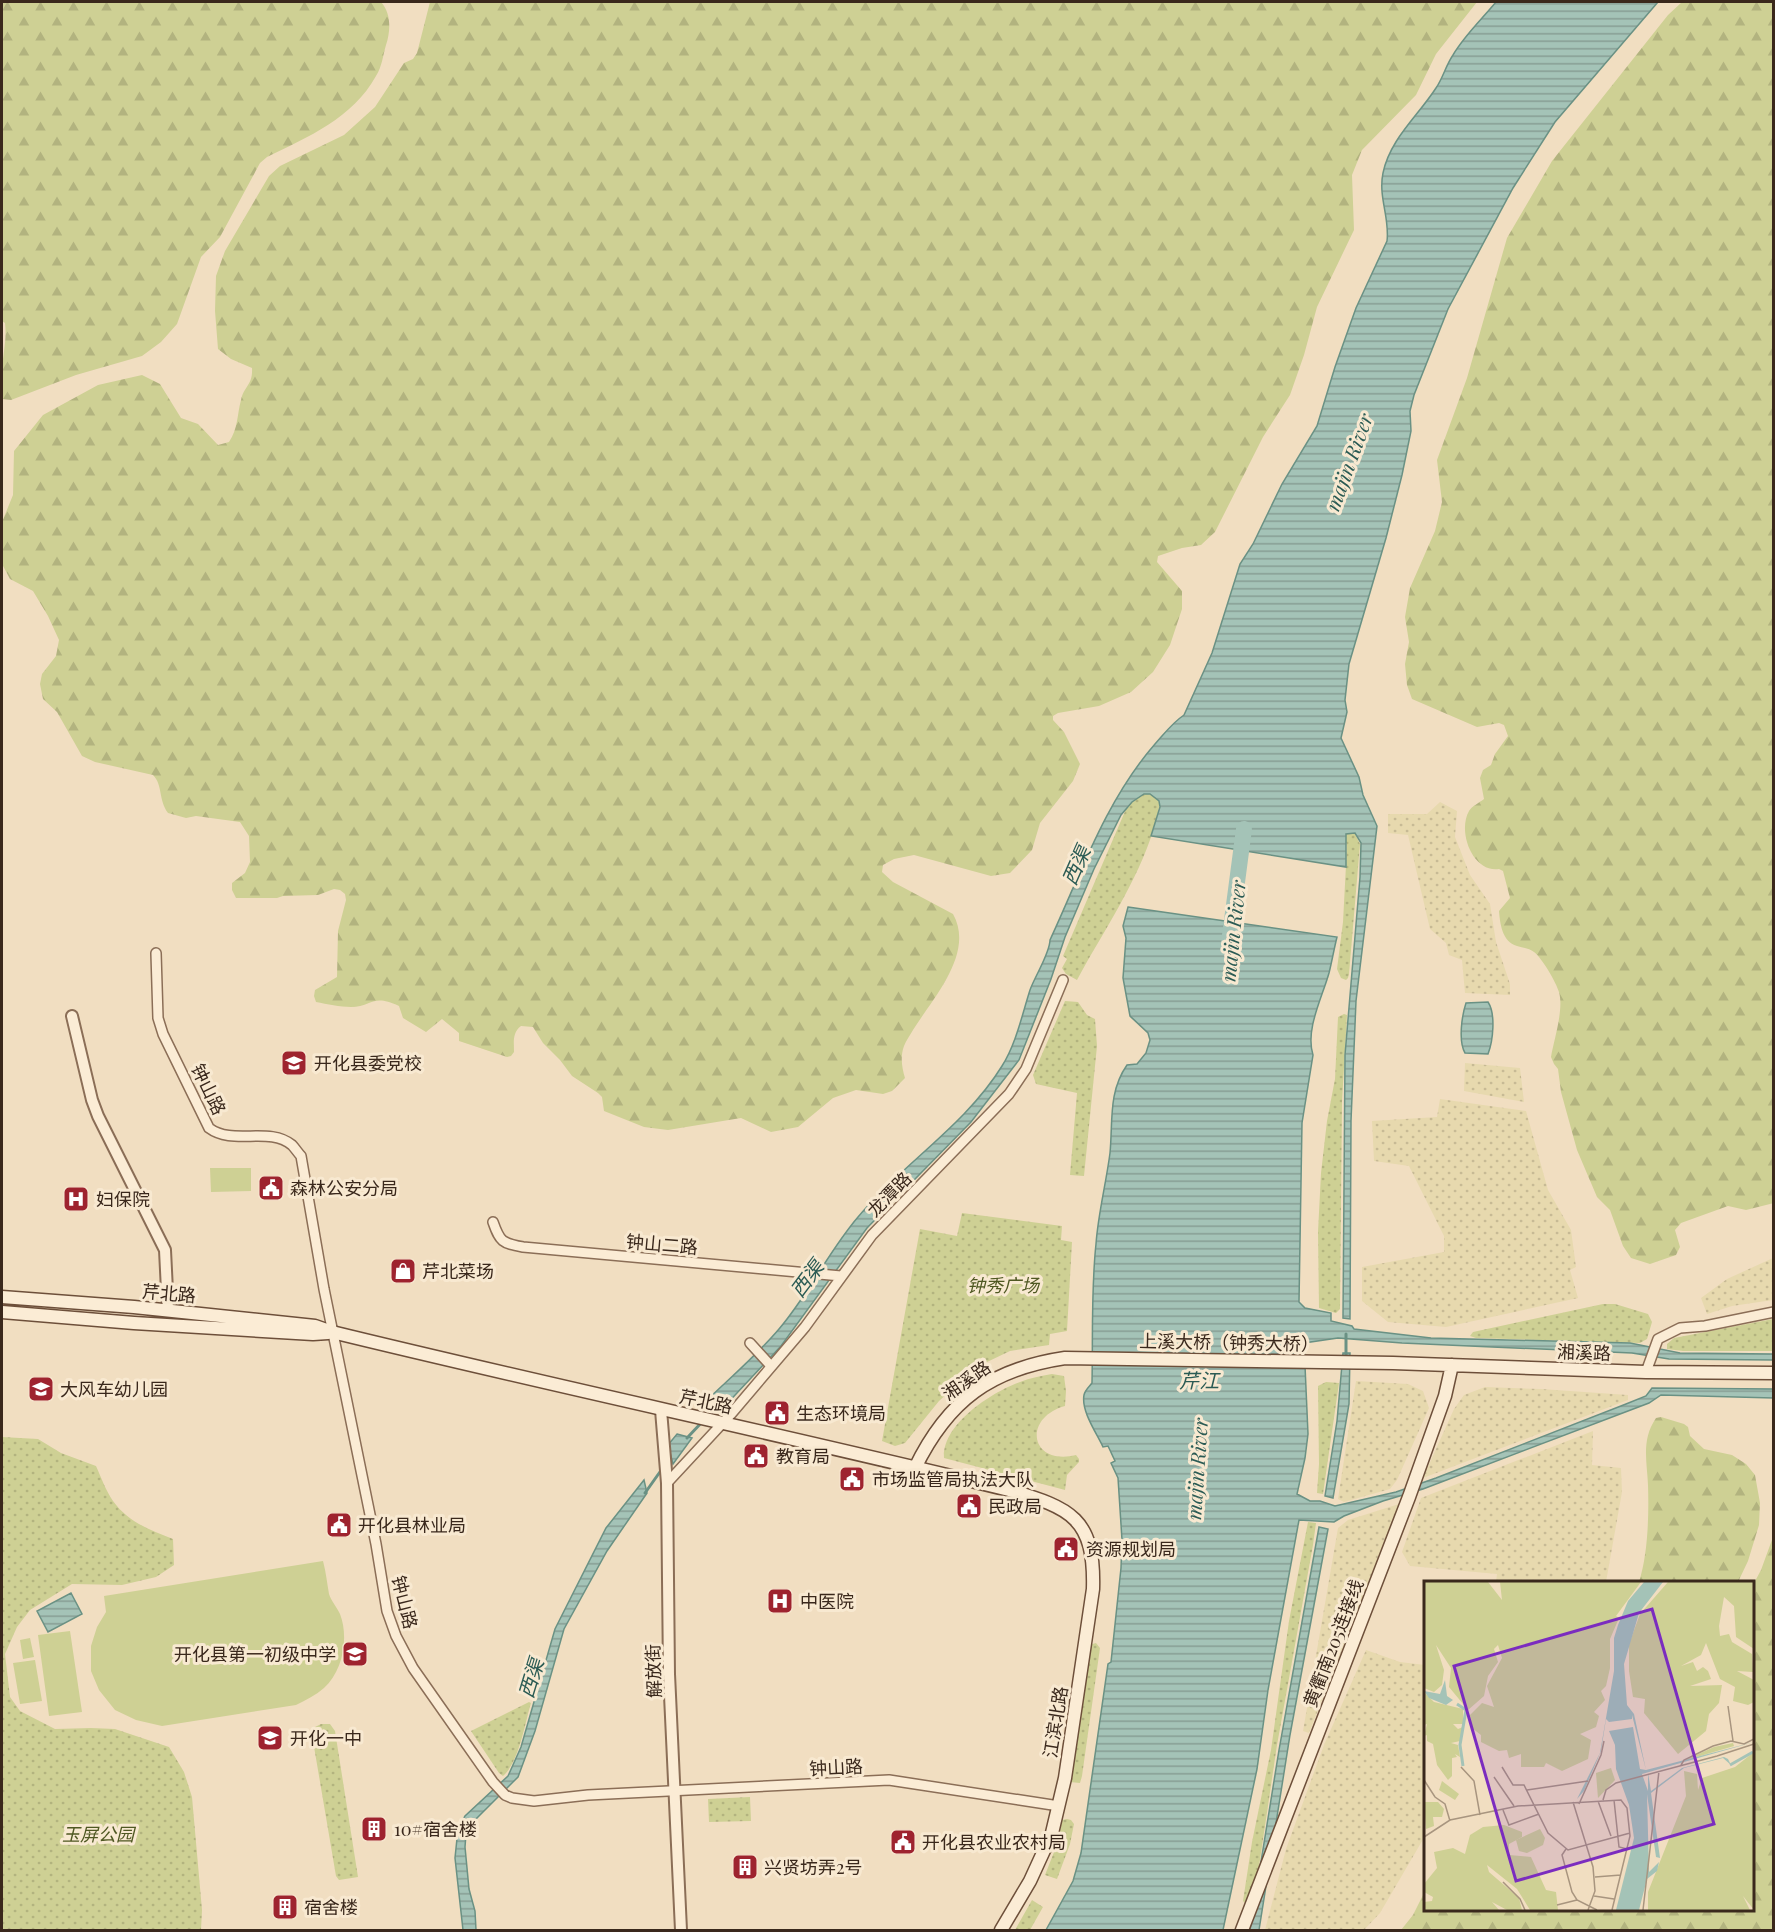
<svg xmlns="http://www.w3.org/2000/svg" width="1775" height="1932" font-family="'Playfair Display','Noto Sans SC',serif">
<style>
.farmland{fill:url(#farmland-dots)}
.grass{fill:url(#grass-dots)}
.forest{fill:url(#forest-firs)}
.pitch{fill:#ced094}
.water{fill:url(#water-rules);stroke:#6a9184;stroke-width:1.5}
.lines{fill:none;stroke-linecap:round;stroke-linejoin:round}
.stream{stroke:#6a9184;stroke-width:3}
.river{stroke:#a4c3b7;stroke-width:16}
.minor-casing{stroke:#8b6e57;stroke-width:12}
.tertiary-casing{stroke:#8b6e57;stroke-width:14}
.secondary-casing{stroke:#6d4f3a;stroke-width:15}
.minor{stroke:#fbecd5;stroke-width:9}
.tertiary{stroke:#fbecd5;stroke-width:10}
.secondary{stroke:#fbecd5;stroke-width:12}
.labels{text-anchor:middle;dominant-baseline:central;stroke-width:6;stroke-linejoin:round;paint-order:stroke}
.poi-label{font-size:18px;fill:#3a281c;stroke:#f8e9d1;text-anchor:start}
.street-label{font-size:18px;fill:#3a281c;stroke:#f8e9d1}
.park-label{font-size:18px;font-style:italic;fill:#4f5822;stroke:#f8e9d1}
.water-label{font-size:20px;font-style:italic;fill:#2b5b54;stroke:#f8e9d1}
.inset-river{fill:none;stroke:#a4c3b7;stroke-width:3}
.inset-road{fill:none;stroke:#a8957f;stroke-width:1.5}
.view{fill:#7b2cbf;fill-opacity:0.15;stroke:#7b2cbf;stroke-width:3}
.inset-edge{fill:none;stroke:#3a281c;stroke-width:3}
</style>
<defs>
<pattern id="farmland-dots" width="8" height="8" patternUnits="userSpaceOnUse" patternTransform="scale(1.5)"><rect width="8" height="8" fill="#e7d9ae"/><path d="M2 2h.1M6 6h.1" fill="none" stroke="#c7ba95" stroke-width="1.8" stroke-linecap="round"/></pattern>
<pattern id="grass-dots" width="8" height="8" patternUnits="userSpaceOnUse" patternTransform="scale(1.5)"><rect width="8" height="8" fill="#ced094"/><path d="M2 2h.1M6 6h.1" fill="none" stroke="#b2b37f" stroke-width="1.8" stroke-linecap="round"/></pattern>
<pattern id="forest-firs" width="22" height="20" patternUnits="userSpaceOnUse" patternTransform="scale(1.5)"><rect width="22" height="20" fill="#ced094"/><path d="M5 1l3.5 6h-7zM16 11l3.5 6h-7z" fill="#b2b37f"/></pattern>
<pattern id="water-rules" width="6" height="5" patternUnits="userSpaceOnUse" patternTransform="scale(1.5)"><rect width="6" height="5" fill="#a4c3b7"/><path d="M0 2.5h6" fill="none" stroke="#879e94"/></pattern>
</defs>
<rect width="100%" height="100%" fill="#f1dec1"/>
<!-- farmland -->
<path class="farmland" d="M1440 802 1457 811 1455 837 1470 875 1490 904 1496 942 1510 984V995L1465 993 1462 960 1449 955 1446 943 1430 929 1408 835 1388 833V814H1427Z
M1465 1063 1520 1068 1524 1102 1464 1091Z
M1440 1099 1526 1111 1548 1190 1571 1230 1576 1267 1570 1270 1578 1298 1446 1327 1388 1322 1362 1301V1267L1444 1252V1236L1409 1166 1374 1161 1372 1121 1437 1117Z
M1773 1258V1300L1732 1306 1707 1314 1701 1298 1727 1279Z
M1356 1381 1408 1384 1423 1391 1429 1408 1397 1480 1390 1489 1344 1502 1338 1499Z
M1485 1387 1541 1389 1628 1395V1400L1423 1478 1454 1409 1464 1395Z
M1593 1431 1592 1465 1621 1468 1622 1492 1606 1582H1496L1497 1574 1410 1566 1402 1552 1421 1498Z
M1399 1504 1309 1733 1303 1731 1338 1528 1348 1520Z
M1366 1650 1400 1662 1425 1665V1836L1380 1913 1364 1930H1265L1286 1849 1324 1745Z"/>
<!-- grass -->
<path class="grass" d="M1144 794H1150L1159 801C1160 810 1156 819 1154 828 1137 883 1104 930 1077 980L1066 974 1062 968 1067 959 1063 956 1126 809 1132 802Z
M1351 832 1355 834 1360 844 1349 974 1348 978 1346 980 1341 978 1337 969 1343 922 1347 846 1345 838 1346 834Z
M1065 1001 1078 1002 1087 1015 1095 1019 1097 1046 1084 1176 1070 1175 1077 1093 1036 1084 1033 1075Z
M1344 1014 1347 1015 1342 1102 1340 1309 1336 1313 1319 1308 1318 1232 1321 1173 1327 1121 1335 1079 1338 1017Z
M962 1213 1062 1226 1061 1240 1072 1242 1067 1331 1050 1334 1049 1345 1010 1351 987 1362 967 1376 939 1401 905 1443 895 1446 882 1441 920 1229 957 1236Z
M1603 1304H1615L1648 1314 1652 1322 1647 1339 1640 1343 1476 1338 1470 1336 1473 1332Z
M1773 1319V1351H1683L1667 1349V1344L1674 1338Z
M1052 1374 1064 1376 1066 1391 1065 1406C1022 1418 1030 1466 1076 1455L1079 1459V1462L1067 1475 1065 1490 944 1458C942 1424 992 1392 1020 1382 1030 1378 1041 1376 1052 1374Z
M1326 1382 1339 1383 1323 1494 1317 1493 1319 1464 1318 1386Z
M2 1437 38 1439 61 1453 96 1466C101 1477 106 1491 113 1501 128 1522 150 1530 173 1539L174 1565 156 1577 122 1585 72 1584 30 1610 17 1627 5 1654 10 1697 20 1711 55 1729 91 1728 115 1729 169 1747 184 1772 192 1797 202 1910 201 1930H2Z
M1308 1522 1316 1523 1313 1545 1277 1745 1258 1873 1248 1902 1245 1903 1243 1901 1252 1842 1271 1750 1289 1621Z
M1096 1643 1100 1648 1082 1776 1080 1783 1070 1782 1089 1645Z
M529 1702 531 1703C525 1723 519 1762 503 1776L499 1773 471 1731Z
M321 1724H330L335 1731 358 1877 339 1880 336 1876 311 1729Z
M750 1797 751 1821 709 1822 708 1799Z
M1067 1819 1071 1820 1074 1824 1070 1844 1057 1879 1045 1875 1058 1842 1062 1820Z
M1032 1900 1043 1907 1030 1930H1015Z"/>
<!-- forest -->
<path class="forest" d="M2 2H381C391 13 391 30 386 45 383 55 382 67 376 76 353 118 308 137 267 157L260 163 220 237 201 257 177 324 161 342 142 356 76 375 11 400 2 399C2 389 1 379 2 370 3 353 7 340 5 323L2 321Z
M430 2H1477L1436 54 1416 95 1362 150 1352 175 1354 230 1317 307 1304 355 1290 395 1263 437 1215 532 1201 545 1182 548 1158 556 1157 562 1182 591V609L1170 645 1153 672 1131 692 1099 706 1058 713 1053 716V720L1064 732 1080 764 1073 781 1040 823 1032 850 1010 873 991 876 914 855 894 859 883 865 882 872 893 882 953 914C975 953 933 998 913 1030 910 1035 906 1041 904 1046 900 1057 902 1068 905 1078L892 1091 883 1094 856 1090 833 1098 798 1127 771 1132 741 1118 668 1130 644 1127 604 1111 602 1097 598 1093 572 1076 560 1060 543 1043 533 1027 521 1026C512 1033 514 1042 514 1052L511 1056 507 1057 459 1041V1033L442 1019 426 1032 403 1018 399 1006C372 993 372 1007 351 1007 340 1007 327 1004 316 1002L314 996 315 990 337 977 338 931 346 900 345 894 340 890 334 889 318 895 283 896 277 898H236L232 890V883L245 873 250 862 249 836 240 822 196 816 186 818 168 813C158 799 163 785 153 775L95 762 82 756 57 712 43 699 40 684 42 674 56 656 59 640 48 616 33 591 10 579 2 564V522L13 495 14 451 43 415 98 385 142 375 160 384 181 418 198 424 218 445 229 442C238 429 237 415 241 400 244 386 253 385 252 368L231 359 218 349 215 311 216 276 225 251 269 176 280 166 344 135 375 107 404 63 413 59 417 53Z
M1682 2H1773L1774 1203 1746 1210 1728 1206 1681 1223 1675 1230 1680 1247 1676 1255 1650 1264 1631 1258 1623 1246 1610 1210 1597 1197 1577 1150 1561 1092 1558 1069 1554 1064 1551 1057C1554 1039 1564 1010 1559 992 1556 982 1542 958 1534 952 1529 948 1523 948 1517 946 1502 942 1500 923 1499 911L1510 898 1503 871 1499 869C1473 873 1457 832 1469 811 1472 806 1479 803 1484 799L1480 778 1483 770 1491 765 1495 754 1508 736 1504 725 1499 723 1477 727 1412 699 1407 685 1405 664 1409 642 1405 617 1410 588 1435 531 1442 502 1437 460 1467 378 1507 238 1552 161 1668 15Z
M1661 1417 1684 1424 1688 1427 1690 1436 1704 1449 1732 1455 1746 1464 1755 1475 1760 1503 1759 1525 1748 1561 1738 1582H1639C1648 1554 1649 1515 1648 1485 1647 1461 1641 1440 1656 1418Z
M1773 1537V1930H1401L1413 1915 1425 1891 1426 1910H1752L1753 1585 1761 1570Z"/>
<!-- pitch -->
<path class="pitch" d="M210 1168H251V1191L211 1192Z
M323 1561C326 1572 327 1583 329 1594 331 1601 337 1607 340 1614 349 1637 343 1671 324 1688 316 1695 306 1700 296 1705L162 1726 136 1720 115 1710 99 1690 91 1671V1646L97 1627 106 1612 104 1596Z
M70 1631 82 1712 49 1716 38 1635Z
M30 1638 34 1657 23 1659 20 1640Z
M35 1660 42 1701 20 1704 13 1663Z"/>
<!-- water -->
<path class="water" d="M1496 2H1658L1555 122 1513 188 1448 309 1414 395 1410 411 1411 431 1402 475 1386 538 1349 664 1345 700 1347 712 1341 738 1359 777 1363 795 1377 826 1356 1001 1351 1121 1350 1319 1343 1318 1345 1055 1360 877 1361 843 1355 833 1346 834V867L1151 836 1160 807 1159 801 1150 794H1144L1132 802 1121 815 1094 869 1065 937 1051 979 1019 1060 971 1122 867 1228 781 1346 723 1408 705 1402C730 1378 757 1355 779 1329 809 1294 828 1252 858 1217 902 1164 965 1126 1002 1066 1016 1044 1022 1015 1030 990 1035 976 1050 953 1050 940 1081 873 1106 800 1155 744 1164 734 1172 723 1184 715L1212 653 1240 564 1253 544 1282 484 1317 426 1335 367 1356 308 1387 241C1390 218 1378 197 1383 173 1390 139 1418 116 1436 88 1443 78 1446 65 1453 55 1464 36 1482 19 1496 2Z
M1128 907 1337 937C1334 949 1332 961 1329 973 1322 998 1305 1030 1313 1055L1302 1123 1299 1302 1305 1308 1331 1313V1321L1352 1326 1354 1329 1431 1338 1630 1343 1680 1353 1773 1354V1360L1669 1359 1632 1353 1402 1343 1338 1338 1304 1343 1308 1434 1305 1458 1297 1494 1310 1501H1320L1335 1506 1396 1492 1436 1478 1626 1404 1646 1396 1652 1388 1773 1389V1398L1661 1395 1649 1403 1423 1489 1383 1501 1344 1516 1334 1522 1299 1520 1268 1690 1257 1769 1223 1930H1046L1073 1881 1081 1853 1108 1664 1111 1662 1121 1568 1122 1540 1118 1478 1111 1463 1115 1461 1108 1446 1103 1447C1096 1432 1081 1411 1084 1395 1085 1390 1089 1387 1092 1383 1093 1337 1091 1290 1096 1244 1098 1214 1106 1184 1110 1153 1113 1122 1108 1092 1127 1065L1137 1064 1146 1053 1150 1040 1148 1033 1130 1016 1123 978 1126 938 1123 926Z
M1488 1002C1496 1014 1493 1041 1488 1054L1465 1053C1458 1041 1462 1015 1466 1003Z
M1343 1353H1350L1349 1404 1333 1498 1325 1496 1337 1421Z
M677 1434 692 1438 673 1464 668 1445Z
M644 1480 647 1493 607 1551 564 1629 535 1731 518 1777 474 1821 466 1834 465 1847 469 1889 475 1911 476 1930H463L455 1858 458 1829 465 1816 508 1776 521 1747 555 1629 606 1528Z
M1319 1527 1328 1529 1290 1735 1259 1930H1250L1279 1750Z
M71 1593 82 1614 48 1632 37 1611Z"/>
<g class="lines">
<!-- stream -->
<path class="stream" d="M1346 1355V1334
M707 1416 719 1403
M687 1438 703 1421
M645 1493 662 1469"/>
<!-- river -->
<path class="river" d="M1229 943 1244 829"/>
<!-- minor casing -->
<g class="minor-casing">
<path id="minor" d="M156 953 158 1018 163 1034 209 1128C233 1146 269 1126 292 1145 295 1148 298 1153 301 1156L324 1289 376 1544 387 1611 396 1636 413 1668 493 1782 505 1795 512 1798 534 1801 588 1795 889 1780 1059 1806
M493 1222C500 1242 502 1243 523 1247L841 1276
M750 1343 771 1366
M1646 1372 1658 1339 1680 1328 1705 1326 1774 1312
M667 1483 731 1414 805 1327 872 1235 1009 1094 1026 1069 1063 980"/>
</g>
<!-- tertiary casing -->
<g class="tertiary-casing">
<path id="tertiary" d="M72 1016 92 1100 98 1116 165 1250 168 1311
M661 1410 667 1483 669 1674 681 1930"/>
</g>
<!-- secondary casing -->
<g class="secondary-casing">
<path id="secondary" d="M2 1297 134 1307 315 1326 332 1332C557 1387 784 1435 1009 1490 1071 1508 1095 1518 1093 1589L1065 1778 1052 1833 1030 1881 1001 1930
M2 1312 134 1323 313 1334 328 1333
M915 1468C948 1400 991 1369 1065 1358L1393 1363 1646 1372 1774 1373
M1242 1930 1409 1497 1445 1396 1452 1365"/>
</g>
<!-- minor -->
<use href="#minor" class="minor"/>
<!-- tertiary -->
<use href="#tertiary" class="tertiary"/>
<!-- secondary -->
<use href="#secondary" class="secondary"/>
</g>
<!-- icons -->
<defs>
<g id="school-square" transform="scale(1.35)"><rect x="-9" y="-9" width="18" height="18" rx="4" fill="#9e232f" stroke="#f8e9d1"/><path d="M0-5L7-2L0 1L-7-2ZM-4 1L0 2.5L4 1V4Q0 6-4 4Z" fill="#fff"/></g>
<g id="civic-square" transform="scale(1.35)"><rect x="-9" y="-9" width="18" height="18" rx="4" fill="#9e232f" stroke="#f8e9d1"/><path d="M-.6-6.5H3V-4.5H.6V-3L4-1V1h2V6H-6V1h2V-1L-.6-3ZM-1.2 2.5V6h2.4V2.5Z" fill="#fff"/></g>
<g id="hospital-square" transform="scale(1.35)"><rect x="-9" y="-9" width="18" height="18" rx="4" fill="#9e232f" stroke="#f8e9d1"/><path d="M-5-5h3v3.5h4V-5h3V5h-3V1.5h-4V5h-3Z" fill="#fff"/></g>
<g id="shop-square" transform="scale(1.35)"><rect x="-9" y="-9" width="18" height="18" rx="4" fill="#9e232f" stroke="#f8e9d1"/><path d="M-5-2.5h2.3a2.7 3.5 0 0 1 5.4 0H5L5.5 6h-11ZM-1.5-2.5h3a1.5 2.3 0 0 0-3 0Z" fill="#fff"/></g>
<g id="building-square" transform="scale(1.35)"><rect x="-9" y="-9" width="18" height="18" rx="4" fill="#9e232f" stroke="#f8e9d1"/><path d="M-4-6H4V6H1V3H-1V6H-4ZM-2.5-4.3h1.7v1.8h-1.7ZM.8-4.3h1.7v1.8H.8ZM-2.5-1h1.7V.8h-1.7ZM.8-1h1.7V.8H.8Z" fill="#fff"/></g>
</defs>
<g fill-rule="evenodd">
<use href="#school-square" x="294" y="1063"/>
<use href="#civic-square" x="271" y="1188"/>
<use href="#hospital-square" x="76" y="1199"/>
<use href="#shop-square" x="403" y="1271"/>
<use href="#school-square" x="41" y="1389"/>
<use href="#civic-square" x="777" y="1413"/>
<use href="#civic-square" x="756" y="1456"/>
<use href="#civic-square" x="852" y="1479"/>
<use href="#civic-square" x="969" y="1506"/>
<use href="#civic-square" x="339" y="1525"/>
<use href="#civic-square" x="1066" y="1549"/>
<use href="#hospital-square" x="780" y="1601"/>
<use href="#school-square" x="355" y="1654"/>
<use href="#school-square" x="270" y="1738"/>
<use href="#building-square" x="374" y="1829"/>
<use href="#civic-square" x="903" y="1842"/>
<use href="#building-square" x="745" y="1867"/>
<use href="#building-square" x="285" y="1907"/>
</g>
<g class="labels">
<!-- poi labels -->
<g class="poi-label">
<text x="314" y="1063">开化县委党校</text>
<text x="290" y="1188">森林公安分局</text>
<text x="96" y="1199">妇保院</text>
<text x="422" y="1271">芹北菜场</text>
<text x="60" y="1389">大风车幼儿园</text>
<text x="796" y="1413">生态环境局</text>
<text x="776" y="1456">教育局</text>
<text x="872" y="1479">市场监管局执法大队</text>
<text x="988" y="1506">民政局</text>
<text x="358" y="1525">开化县林业局</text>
<text x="1086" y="1549">资源规划局</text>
<text x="800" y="1601">中医院</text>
<text x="336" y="1654" text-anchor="end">开化县第一初级中学</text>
<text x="290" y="1738">开化一中</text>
<text x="394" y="1829">10#宿舍楼</text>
<text x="922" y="1842">开化县农业农村局</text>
<text x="764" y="1867">兴贤坊弄2号</text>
<text x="304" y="1907">宿舍楼</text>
</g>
<!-- street labels -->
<g class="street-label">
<text transform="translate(209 1089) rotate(64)">钟山路</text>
<text transform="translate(889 1194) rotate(-46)">龙潭路</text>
<text transform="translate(662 1244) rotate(5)">钟山二路</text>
<text transform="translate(169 1293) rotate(5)">芹北路</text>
<text transform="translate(1229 1342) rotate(1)">上溪大桥（钟秀大桥）</text>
<text transform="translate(1584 1352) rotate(2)">湘溪路</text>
<text transform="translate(966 1380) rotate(-35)">湘溪路</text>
<text transform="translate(706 1401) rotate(12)">芹北路</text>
<text transform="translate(405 1602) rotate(76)">钟山路</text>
<text transform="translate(1333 1643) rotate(-69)">黄衢南205连接线</text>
<text transform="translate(653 1671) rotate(-92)">解放街</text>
<text transform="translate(1055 1722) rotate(-81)">江滨北路</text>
<text transform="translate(836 1767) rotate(-3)">钟山路</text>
</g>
<!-- park labels -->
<g class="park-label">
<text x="1003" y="1285">钟秀广场</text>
<text x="98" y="1834">玉屏公园</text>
</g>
<!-- water labels -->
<g class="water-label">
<text transform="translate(1348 462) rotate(-70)">majin River</text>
<text transform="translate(1075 865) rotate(-66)">西渠</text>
<text transform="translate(1232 931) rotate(-84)">majin River</text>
<text transform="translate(806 1278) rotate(-53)">西渠</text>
<text x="1199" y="1379">芹江</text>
<text transform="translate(1196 1469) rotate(-86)">majin River</text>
<text transform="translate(530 1678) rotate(-73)">西渠</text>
</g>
</g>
<!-- overview -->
<g transform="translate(1424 1581)">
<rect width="330" height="330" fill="#f1dec1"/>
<path d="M309 162 310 165 259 180 290 166ZM187 187 191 199 174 217 172 192ZM80 244 98 251V256L85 263V274L107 276 122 309 132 311 134 329H106L93 308 63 284 65 291 95 317 98 329H83L68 321 75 329H0V321L8 320 9 316 0 311V303L13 287 10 271 29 267 41 273 46 254 59 246Z" fill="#ced094"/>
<path d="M0 1H64L78 19 76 1H217L192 35 195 37 186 58V87L182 105 177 110 181 119 170 131 175 135 172 146 156 153 167 159 164 178 138 190 122 182 120 186H97V173L85 177 83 169 75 170 57 161V154L48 147 46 134 58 122 70 126 63 105 78 77 74 64 70 68 74 81 64 95 60 115 44 129 25 106 27 87 12 64 20 89 18 104 10 111 0 107ZM244 1H330V68L312 56 310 25 300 16 295 45 296 55 305 53 308 61 328 73 329 91 313 90 330 99V121L324 124 309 120 311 106 296 98 282 62 277 74 257 85 269 81 273 90 279 86 284 90 287 98 266 105 298 104 295 122 285 133 282 150 254 173 220 132 221 118 209 116 205 90V63L216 33ZM0 111 10 121 39 128V143H29L34 148 39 146V154L36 160 27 162 34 164 36 176 31 173 33 176 28 177V195L24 199 13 184 9 163 3 160V154L0 155 3 143 0 144ZM330 171V329L319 315 326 329H224V311L262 215 260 190 273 193 274 209 278 197 311 186ZM0 221H14L20 228 18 236H9L10 245 2 248Z" fill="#ced094"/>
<path d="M18 200 35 213 31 219 15 209ZM116 248 121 257 119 264 103 272 95 270 92 259Z" fill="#ced094"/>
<path d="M220 1H239L215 32 200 83 203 124 210 133 222 189 330 161 218 193 224 210V192L227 210 258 187 300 176 304 178 307 184 299 177 260 187 227 212 236 277 232 276 223 213 225 291 235 281 233 290 223 298 215 329H192L210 257 205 224 192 188 191 164 185 150 209 146 216 188 222 189 208 134V138L185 141 182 138 177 170 160 210 153 218 176 172 190 90V57L194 44 204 20ZM21 99 23 115 29 119 22 124 5 117 0 110 16 113Z" fill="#a4c3b7"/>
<path class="inset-river" d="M33 123 42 129 36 164 39 185M306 184 329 171"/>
<path class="inset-road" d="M304 125 309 160M293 175 330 163M257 184 260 179 289 165 307 160 320 163 330 158M37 186 50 200 56 234M78 186 89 204H100L124 252 144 269 206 252M70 196 90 225M0 199 11 216 21 223 26 240M103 209 164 200M179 219 182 209 192 202 293 175M190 219 195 266 203 268M174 220 187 255M149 221 169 286 171 310 164 329M155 223 177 174 180 160M79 229 85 244 115 233M0 256 26 239 94 225 197 219 203 227 206 255 188 329M142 268 138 274 148 311 153 319 173 329M171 296 197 294M79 301 96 318 101 329M170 315 190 318M133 324 153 319M219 329 235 190"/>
<path class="view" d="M228 28 290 243 92 300 30 85Z"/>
<rect width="330" height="330" class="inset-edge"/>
</g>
<!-- border -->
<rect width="1775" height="1932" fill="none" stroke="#3a281c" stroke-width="6"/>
</svg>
